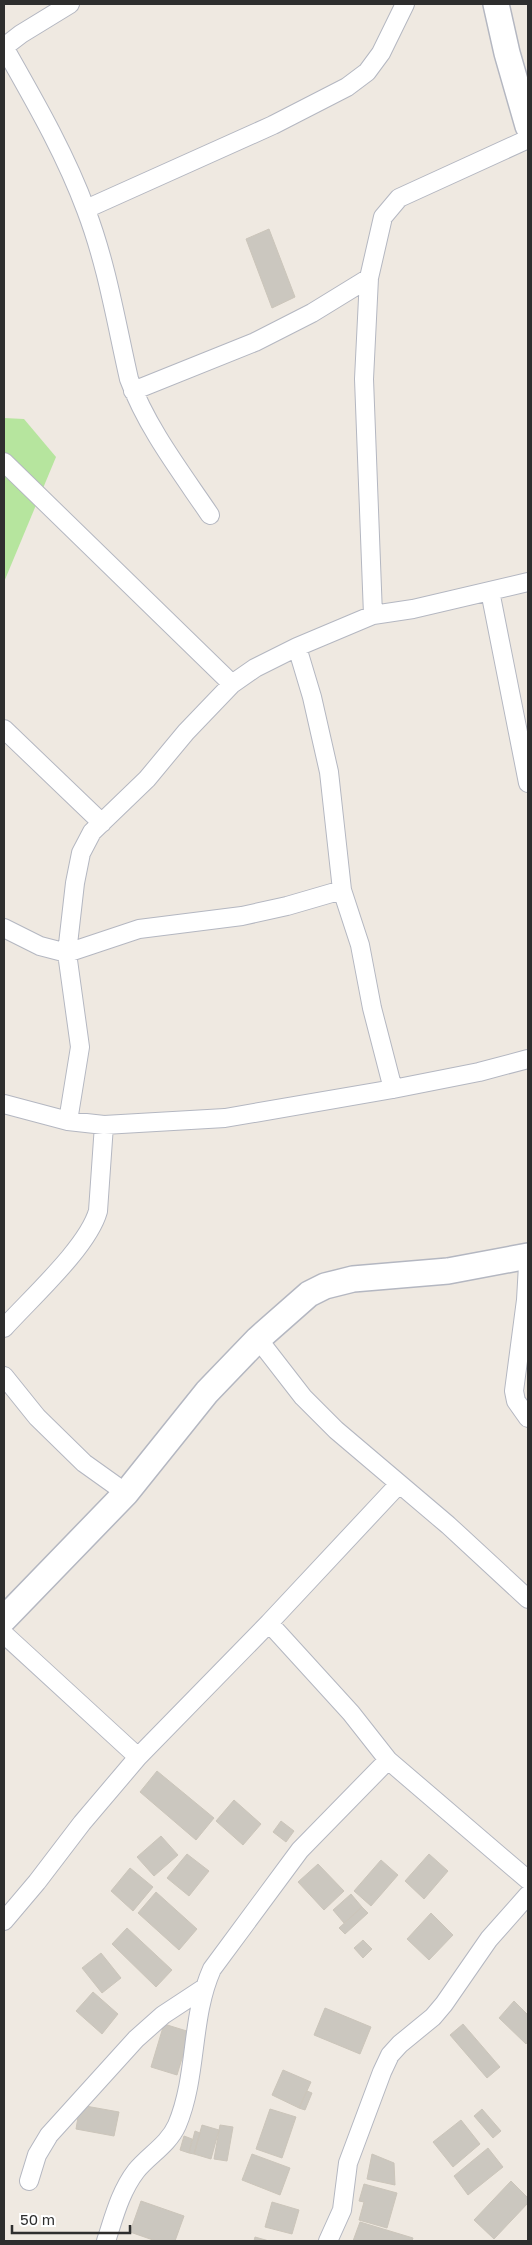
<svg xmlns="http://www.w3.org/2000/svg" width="532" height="2245" font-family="'Golos Text',sans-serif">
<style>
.green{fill:#b6e59e}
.building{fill:#cbc7bf;stroke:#cbc5ba}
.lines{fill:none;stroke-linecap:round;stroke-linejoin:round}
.street-casing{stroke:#b4b7c1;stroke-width:20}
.secondary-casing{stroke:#b4b7c1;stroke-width:28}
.street{stroke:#fff;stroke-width:18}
.secondary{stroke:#fff;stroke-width:25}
</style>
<rect width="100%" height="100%" fill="#efe9e1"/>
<!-- green -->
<path class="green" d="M4 418 24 419 56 457 4 582Z"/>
<!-- building -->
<path class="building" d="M269 229 295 297 272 308 246 239Z
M157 1771 214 1818 196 1840 140 1792Z
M234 1800 261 1824 243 1845 216 1821Z
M281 1821 294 1831 286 1842 273 1832Z
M161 1836 178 1855 154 1876 137 1857Z
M187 1854 209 1871 189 1896 167 1878Z
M429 1854 448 1871 424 1899 405 1881Z
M381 1860 398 1875 371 1906 354 1891Z
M318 1864 344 1891 324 1910 298 1882Z
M130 1868 153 1887 133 1911 111 1891Z
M156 1892 197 1929 179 1950 138 1913Z
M351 1894 362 1907 344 1923 333 1910Z
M362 1907 368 1913 345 1934 339 1928Z
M431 1913 453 1935 429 1960 407 1939Z
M127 1928 172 1970 156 1987 112 1944Z
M363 1940 372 1949 363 1958 354 1948Z
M101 1953 121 1978 102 1993 82 1968Z
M93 1992 118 2014 102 2034 76 2011Z
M514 2001 528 2015V2041L526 2044 499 2018Z
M325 2008 371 2027 360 2054 314 2035Z
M164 2024 190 2032 177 2075 151 2067Z
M463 2024 500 2067 487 2078 450 2035Z
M283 2070 311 2082 299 2108 272 2095Z
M307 2091 312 2093 305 2110 299 2108Z
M80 2105 119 2112 114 2136 76 2129Z
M270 2109 296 2117 282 2158 256 2149Z
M482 2109 501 2131 493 2138 474 2116Z
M461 2120 480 2144 453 2167 433 2142Z
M202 2125 219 2130 211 2159 194 2154Z
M220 2125 233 2127 227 2161 214 2159Z
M195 2131 200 2133 194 2154 189 2153Z
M184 2136 192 2139 189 2153 180 2150Z
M488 2148 503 2167 468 2195 454 2176Z
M252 2154 290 2168 280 2195 242 2180Z
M372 2154 394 2163 395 2185 367 2179Z
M511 2181 528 2198V2203L494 2239 474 2220Z
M364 2184 397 2193 387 2228 359 2220 364 2202 359 2201Z
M141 2201 184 2216 175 2241H156L130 2232Z
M272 2202 299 2210 292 2234 265 2227Z
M360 2222 413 2238 412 2241H353Z
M255 2237 269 2241H254Z"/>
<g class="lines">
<!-- street casing -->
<g class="street-casing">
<path id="street" d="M4 47C34 100 65 153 86 210 107 265 116 322 129 379 147 428 181 472 210 515
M4 47 21 34 70 4
M86 209 273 125 347 87 367 72 381 53 405 4
M133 391 255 342 312 313 369 278
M4 462 232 684
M490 591 528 783
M373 615 364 379 369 278 383 217 399 198 528 139
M297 647 312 697 329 772 342 890 360 945 372 1008 393 1089
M4 729 102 823
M4 928 40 946 67 953 75 883 81 853 92 832 147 779 186 732 232 684 255 668 297 647 373 615 413 609 528 582
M4 1104 68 1121 104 1125 225 1118 393 1089 479 1072 528 1059
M68 1121 80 1047 67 953 139 929 242 916 287 906 342 890
M528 1265 526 1300 514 1391 516 1401 528 1418
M4 1328C31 1298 88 1247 98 1211L104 1125
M258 1339 303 1397 336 1430 448 1525 528 1599
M4 1376 37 1417 84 1463 126 1493
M269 1623 351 1713 388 1760 528 1880
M4 1634 138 1757
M4 1921 37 1882 82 1823 138 1757 269 1623 399 1484
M29 2181 37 2155 49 2135 136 2039 163 2015 204 1988
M106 2241C114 2217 120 2192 136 2171 149 2155 168 2145 177 2125 198 2075 190 2018 212 1969L300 1850 388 1760
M328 2241 342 2210 348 2163 382 2072 390 2055 400 2044 433 2017 444 2004 489 1939 528 1895"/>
</g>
<!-- secondary casing -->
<g class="secondary-casing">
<path id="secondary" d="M496 4 507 53 528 126
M4 1619 126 1493 207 1392 258 1339 309 1294 325 1286 353 1279 448 1271 528 1256"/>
</g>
<!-- street -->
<use href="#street" class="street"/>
<!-- secondary -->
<use href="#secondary" class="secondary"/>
</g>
<!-- border -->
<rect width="532" height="2245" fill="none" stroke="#2e2e2e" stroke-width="10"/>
<!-- scale -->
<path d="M12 2225v8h118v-8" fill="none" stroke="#2e2e2e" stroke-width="2.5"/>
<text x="20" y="2225" font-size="15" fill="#2e2e2e" stroke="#ffffff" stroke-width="4" paint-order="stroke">50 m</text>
</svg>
